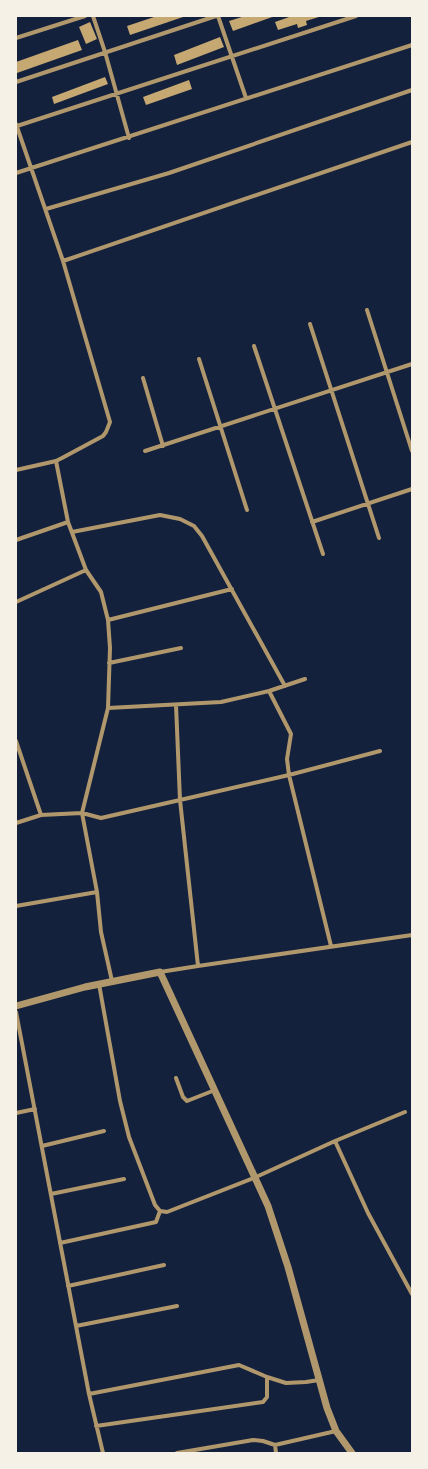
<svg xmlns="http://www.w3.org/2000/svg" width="428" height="1469" font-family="'Playfair Display',serif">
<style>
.building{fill:#c6a872}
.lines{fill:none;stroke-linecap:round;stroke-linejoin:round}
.minor{stroke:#b1986c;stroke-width:4}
.tertiary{stroke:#b1986c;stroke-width:7}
</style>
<rect width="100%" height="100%" fill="#14213d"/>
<!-- building -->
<path class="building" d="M157 16H186L130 35 127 26Z
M245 16H275L233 31 229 21Z
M292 16H322L306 21 307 25 298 28 297 24 278 30 275 22Z
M90 22 97 39 86 44 79 27Z
M220 37 224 47 177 65 174 55Z
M78 40 82 50 17 73 16 62Z
M105 77 108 84 54 104 52 97Z
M189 80 192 89 146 105 143 97Z"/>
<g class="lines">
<!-- minor -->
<path class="minor" d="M93 16 105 52 129 138
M218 16 246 98
M16 38 85 16
M16 82 216 16
M16 124 63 261 110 422 106 432 103 436 62 458 56 461 16 470
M17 126 356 16
M16 173 412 45
M46 209 169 173 412 90
M63 261 412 142
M367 310 412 451
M310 324 379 538
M254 346 323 554
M199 359 247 510
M143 378 163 446
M145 451 412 364
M56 461 68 522 86 570 101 592 108 620 110 648 108 708 82 813 97 892 101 932 112 981
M312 522 412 489
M72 532 160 515 180 519 194 526 202 536 285 686
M16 540 68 522
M16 602 86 570
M108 620 232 589
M109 663 181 648
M269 691 291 734 287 759 289 775 331 946
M176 705 180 800 289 775 380 751
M108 708 221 702 269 691 305 679
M16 741 41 815 82 813 101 818 180 800 198 966 160 972
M16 823 41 815
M16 906 97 892
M198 966 412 935
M99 984 120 1101 129 1137 155 1205 160 1211 167 1212 256 1177 335 1141 405 1112
M16 1012 89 1394 103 1453
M176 1078 183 1097 187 1101 215 1090
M16 1113 35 1109
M335 1141 368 1213 412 1294
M42 1146 104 1131
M51 1194 124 1179
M60 1243 156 1222 160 1211
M68 1286 164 1265
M76 1326 177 1306
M89 1394 239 1365 267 1377 286 1383 306 1382 319 1380
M96 1426 263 1402 267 1397V1377
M275 1445 276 1453
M177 1453 253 1440 263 1441 275 1445 336 1431"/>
<!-- tertiary -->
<path class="tertiary" d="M16 1006 85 987 160 972 268 1206 288 1267 327 1408 336 1431 352 1453"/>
</g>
<!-- border -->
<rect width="428" height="1469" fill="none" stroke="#f6f1e7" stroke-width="34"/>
</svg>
